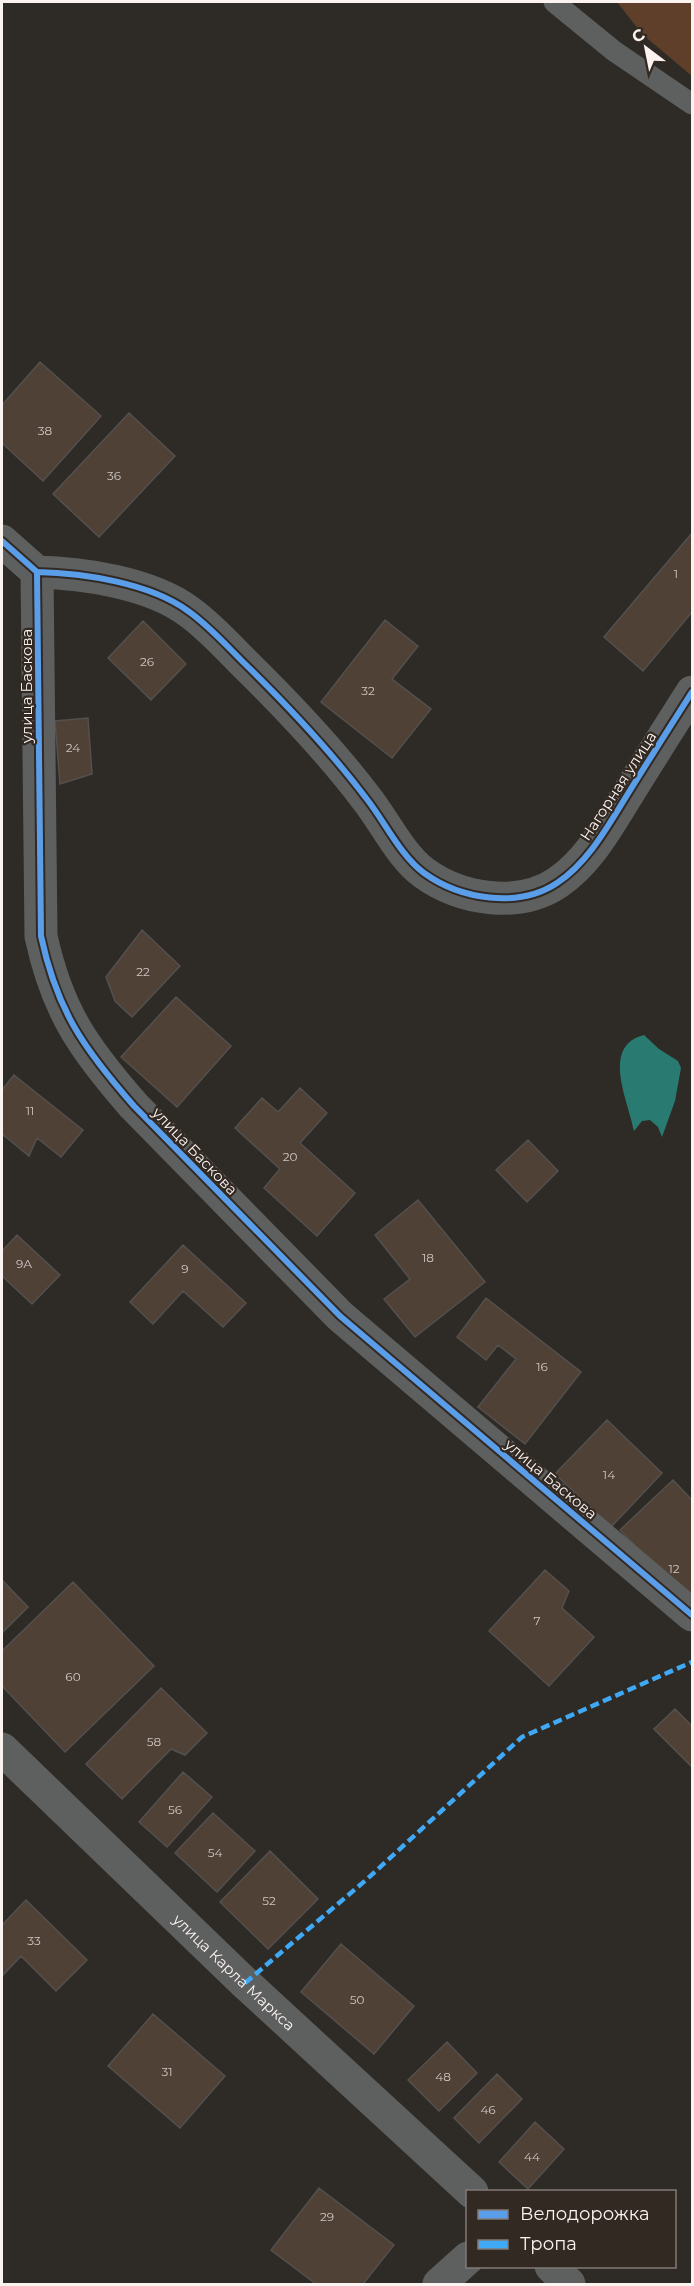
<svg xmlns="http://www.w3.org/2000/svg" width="694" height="2286" font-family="Montserrat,sans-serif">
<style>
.green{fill:#5f3f29}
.water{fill:#297b72}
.building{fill:#4f4136;stroke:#54504e;stroke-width:1.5}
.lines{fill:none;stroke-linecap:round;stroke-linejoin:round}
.service{stroke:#5e605f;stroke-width:21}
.minor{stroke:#5e605f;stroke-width:33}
.tertiary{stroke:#5e605f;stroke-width:33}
.quiet{stroke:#3fa9f5;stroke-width:4.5;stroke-dasharray:9 4.5;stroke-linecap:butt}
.cycleway-casing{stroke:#322923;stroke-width:10}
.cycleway{stroke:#5a9eea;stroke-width:6}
.labels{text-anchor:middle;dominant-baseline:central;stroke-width:4.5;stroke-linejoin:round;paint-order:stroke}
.number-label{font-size:12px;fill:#cfc6c2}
.street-label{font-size:15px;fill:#faf3f0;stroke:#322923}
</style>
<rect width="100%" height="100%" fill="#2e2a26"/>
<!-- green -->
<path class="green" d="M617 2H692V76L642 34Z"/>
<!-- water -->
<path class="water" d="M644 1035 659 1049 678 1061 681 1068 675 1101 662 1137 658 1127 650 1120 642 1121 634 1131C629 1102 600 1046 644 1035Z"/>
<!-- building -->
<path class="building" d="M40 362 101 416 43 481 2 443V405Z
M129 413 175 456 99 537 53 494Z
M692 533V612L643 671 604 637Z
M385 620 418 646 392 679 431 709 392 758 321 702Z
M143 621 186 664 151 700 108 658Z
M88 718 92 774 60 784 55 721Z
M142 930 180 966 132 1017 115 1001 106 977Z
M176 997 231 1046 177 1107 121 1057Z
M14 1075 83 1130 61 1157 37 1138 29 1156 2 1134V1090Z
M300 1088 327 1113 300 1143 355 1193 317 1236 264 1188 280 1169 235 1128 262 1098 278 1112Z
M528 1140 558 1171 527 1202 496 1170Z
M418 1200 485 1282 415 1337 384 1299 410 1279 375 1235Z
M17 1235 60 1275 32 1304 2 1276V1251Z
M183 1245 246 1303 223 1327 183 1291 153 1324 130 1302Z
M486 1298 581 1372 525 1444 478 1407 516 1359 498 1345 486 1360 457 1337Z
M607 1420 662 1473 611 1527 555 1474Z
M673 1480 692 1500V1605L620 1530Z
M545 1570 569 1591 562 1608 594 1637 549 1686 489 1631Z
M2 1580 28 1607 2 1633Z
M73 1582 154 1666 65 1752 2 1686V1651Z
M161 1688 207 1733 185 1755 171 1749 122 1799 86 1764Z
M675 1709 692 1726V1767L654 1729Z
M183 1772 212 1797 167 1847 139 1822Z
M213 1813 255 1851 217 1892 175 1853Z
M270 1851 318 1899 268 1949 220 1902Z
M26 1900 87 1960 56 1991 21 1956 2 1976V1925Z
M341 1944 414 2006 374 2054 301 1992Z
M153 2014 225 2076 180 2128 108 2066Z
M447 2042 477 2073 439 2111 408 2080Z
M497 2074 522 2099 479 2143 454 2118Z
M535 2122 564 2149 528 2189 499 2162Z
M319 2188 394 2245 363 2284H316L271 2250Z"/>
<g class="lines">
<!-- service -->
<path class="service" d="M554 2 614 51 692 104"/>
<!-- minor -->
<path class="minor" d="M2 541 37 572 41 936C57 1011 84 1049 134 1106L340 1316 692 1615
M37 572C83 573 150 583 188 611 208 625 225 644 241 660 285 703 329 749 366 798 385 822 400 855 424 873 460 899 518 909 557 883 589 862 609 824 629 792 650 758 671 725 692 692
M439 2284 468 2258"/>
<!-- tertiary -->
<g class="tertiary">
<path id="s1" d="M2 1749 245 1983 472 2192"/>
<path d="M551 2266 569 2284"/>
</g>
<!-- quiet -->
<path class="quiet" d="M245 1983 366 1880 522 1737 692 1662"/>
<!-- cycleway casing -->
<g class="cycleway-casing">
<path id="cycleway" d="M2 541 37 572 41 936C57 1011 84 1049 134 1106L340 1316 692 1615
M37 572C83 573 150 583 188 611 208 625 225 644 241 660 285 703 329 749 366 798 385 822 400 855 424 873 460 899 518 909 557 883 589 862 609 824 629 792 650 758 671 725 692 692"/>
</g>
<!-- cycleway -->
<use href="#cycleway" class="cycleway"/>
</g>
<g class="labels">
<!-- number labels -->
<g class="number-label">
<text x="45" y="430">38</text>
<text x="114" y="475">36</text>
<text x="676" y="573">1</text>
<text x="147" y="661">26</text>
<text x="368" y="690">32</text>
<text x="73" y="747">24</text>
<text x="143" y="971">22</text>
<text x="30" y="1110">11</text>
<text x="290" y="1156">20</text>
<text x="428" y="1257">18</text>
<text x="24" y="1263">9А</text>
<text x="185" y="1268">9</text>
<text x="542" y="1366">16</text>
<text x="609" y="1474">14</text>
<text x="674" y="1568">12</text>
<text x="537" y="1620">7</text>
<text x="73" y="1676">60</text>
<text x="154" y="1741">58</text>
<text x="175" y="1809">56</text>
<text x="215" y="1852">54</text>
<text x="269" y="1900">52</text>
<text x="34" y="1940">33</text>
<text x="357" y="1999">50</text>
<text x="167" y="2071">31</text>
<text x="443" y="2076">48</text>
<text x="488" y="2109">46</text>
<text x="532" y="2156">44</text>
<text x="327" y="2216">29</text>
</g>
<!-- street labels -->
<g class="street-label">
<text transform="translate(26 686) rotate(-90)">улица Баскова</text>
<text transform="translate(618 786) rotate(-57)">Нагорная улица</text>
<text transform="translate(195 1151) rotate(46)">улица Баскова</text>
<text transform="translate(551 1479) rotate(40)">улица Баскова</text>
<text stroke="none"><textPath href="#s1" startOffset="322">улица Карла Маркса</textPath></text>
</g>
</g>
<!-- border -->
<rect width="694" height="2286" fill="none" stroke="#faf3f0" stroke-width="6"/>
<!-- legend -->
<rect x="466" y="2190" width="210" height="78" fill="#322923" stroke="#827a75" stroke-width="1.5"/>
<rect x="478" y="2210" width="30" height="9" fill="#5a9eea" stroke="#827a75" stroke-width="1.5"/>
<text x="520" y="2220" font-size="18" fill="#faf3f0">Велодорожка</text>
<rect x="478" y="2240" width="30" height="9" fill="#3fa9f5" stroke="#827a75" stroke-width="1.5"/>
<text x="520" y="2250" font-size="18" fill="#faf3f0">Тропа</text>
<!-- north arrow -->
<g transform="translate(646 48) rotate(328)" stroke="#322923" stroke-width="4.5" paint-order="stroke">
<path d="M0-4.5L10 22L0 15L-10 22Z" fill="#faf3f0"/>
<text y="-9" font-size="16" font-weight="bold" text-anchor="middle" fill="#faf3f0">С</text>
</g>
</svg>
